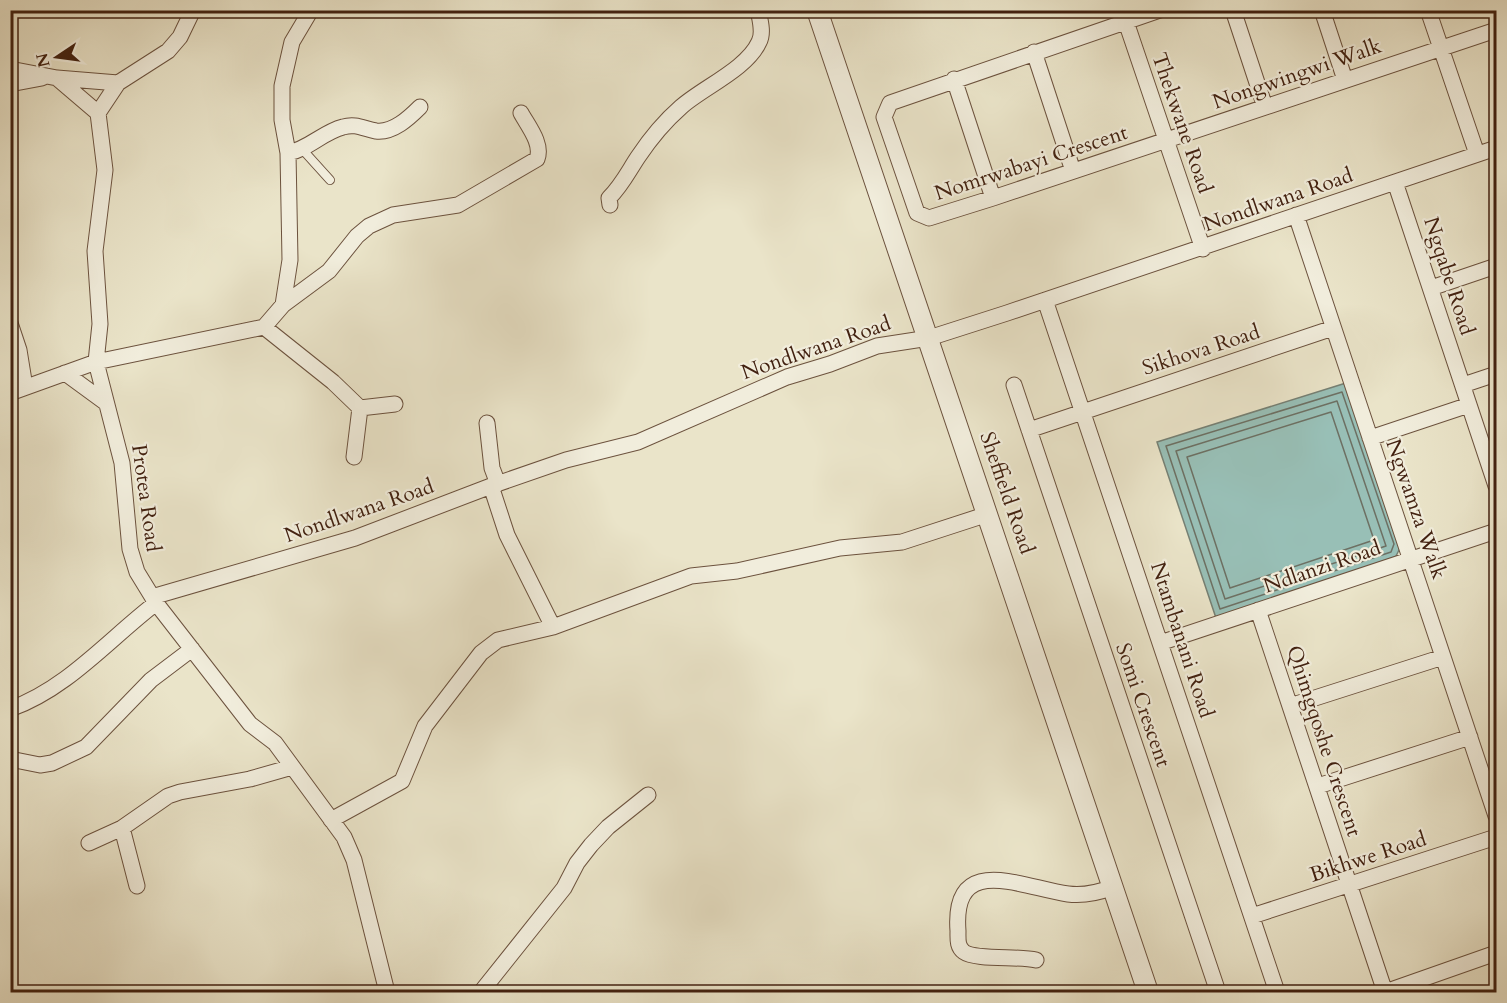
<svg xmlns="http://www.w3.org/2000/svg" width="1507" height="1003" font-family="Cardo,serif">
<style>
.water{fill:#98bfb6;stroke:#768074;stroke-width:1.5}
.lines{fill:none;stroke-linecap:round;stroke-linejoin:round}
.shore{stroke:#6d7063;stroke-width:1.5}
.service-casing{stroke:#6c523e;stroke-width:10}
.minor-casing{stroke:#6c523e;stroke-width:17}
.tertiary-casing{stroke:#6c523e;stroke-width:22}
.service{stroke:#f1eddc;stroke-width:8}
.minor{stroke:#f1eddc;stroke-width:15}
.tertiary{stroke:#f1eddc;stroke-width:20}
.labels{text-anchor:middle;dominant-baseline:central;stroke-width:4.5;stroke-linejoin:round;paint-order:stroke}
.street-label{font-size:21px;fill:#422110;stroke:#f1eddc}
</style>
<rect width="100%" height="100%" fill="#eae4c9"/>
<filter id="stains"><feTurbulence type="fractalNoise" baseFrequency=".00333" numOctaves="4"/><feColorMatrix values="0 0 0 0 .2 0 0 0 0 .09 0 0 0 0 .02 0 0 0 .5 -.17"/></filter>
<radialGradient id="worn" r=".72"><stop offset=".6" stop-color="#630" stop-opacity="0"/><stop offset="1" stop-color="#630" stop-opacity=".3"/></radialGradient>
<!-- water -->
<path class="water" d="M1346 383 1401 546 1395 558 1216 618 1157 442Z"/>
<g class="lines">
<!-- shore -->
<path class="shore" d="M1342 392 1394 544 1391 552 1220 609 1166 446Z
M1337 401 1386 546 1225 599 1176 451Z
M1331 412 1374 540 1230 588 1187 457Z"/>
<!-- service casing -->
<g class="service-casing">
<path id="service" d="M302 149 330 180"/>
</g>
<!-- minor casing -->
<g class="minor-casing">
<path id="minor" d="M193 10 180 37 168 51 118 83 98 113 105 170 95 251 100 324 96 362 122 463 130 549 137 572 156 603 250 724 275 743 344 837 354 860 387 992
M1122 10 1203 249
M1160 10 890 103 884 117 917 213 929 218 993 198 1496 30
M1233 10 1265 107
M1322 10 1345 80
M1428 10 1477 154
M1034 52 1073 171
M10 69 57 78 118 83
M57 78 98 113
M954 79 993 198
M10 84 42 78
M288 153C309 149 323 132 343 127 356 123 364 129 376 131 393 133 409 118 420 107
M1395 182 1496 486
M610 205 609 198C622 185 628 172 638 157 650 139 665 121 681 107 702 88 747 69 759 42 764 33 760 20 758 10
M1296 215 1496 816
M1431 288 1496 266
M1045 300 1277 992
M283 305 329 271 357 236 369 226 393 215 458 205 537 159C543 144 528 126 521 113
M10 323 19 350 25 387
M264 327 333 382 360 408
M65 373 106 403
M1014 385 1218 992
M1463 385 1496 374
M10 393 96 362 264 327 283 305 290 260 288 153 282 120V86L292 42 311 10
M360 408 395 404
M487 423 492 468 498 484
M1029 430 1333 328
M1370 438 1469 405
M354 457 360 408
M491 486 507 535 553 627
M152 597 355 538 491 486 566 460 638 442 787 377 830 364 877 346 929 338 1007 313 1496 148
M1258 610 1385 992
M1160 643 1496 531
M1290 706 1443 657
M10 709C67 689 109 639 156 603
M10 759 40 765 52 763 86 747 151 680 192 649
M1318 786 1470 737
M331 820 402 781 425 726 481 653 498 640 553 627 691 576 737 571 840 548 902 542 988 514
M122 828 137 886
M89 843 122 828 168 796 180 792 250 779 292 767
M1252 916 1496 837
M1036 960C1019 956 975 960 964 952 957 947 958 939 958 931 952 852 1020 887 1068 894 1083 896 1100 892 1113 887
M481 992 564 888 577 863 591 845 608 827 648 795
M1385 992 1496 953"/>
</g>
<!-- tertiary casing -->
<g class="tertiary-casing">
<path id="tertiary" d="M817 10 1148 992"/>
</g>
<!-- service -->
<use href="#service" class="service"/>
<!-- minor -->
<use href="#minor" class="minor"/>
<!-- tertiary -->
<use href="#tertiary" class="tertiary"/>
</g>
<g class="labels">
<!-- street labels -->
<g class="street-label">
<text transform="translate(1297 74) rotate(-19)">Nongwingwi Walk</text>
<text transform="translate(1182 123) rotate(71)">Thekwane Road</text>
<text transform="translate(1031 163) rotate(-18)">Nomrwabayi Crescent</text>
<text transform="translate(1278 200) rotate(-19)">Nondlwana Road</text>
<text transform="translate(1449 276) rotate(72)">Ngqabe Road</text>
<text transform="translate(816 348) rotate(-19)">Nondlwana Road</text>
<text transform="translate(1201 350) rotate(-18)">Sikhova Road</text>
<text transform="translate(1007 493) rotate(71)">Sheffield Road</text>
<text transform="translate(146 498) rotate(82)">Protea Road</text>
<text transform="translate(1416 509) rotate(71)">Ngwamza Walk</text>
<text transform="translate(359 511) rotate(-19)">Nondlwana Road</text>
<text transform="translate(1322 567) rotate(-19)">Ndlanzi Road</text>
<text transform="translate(1182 640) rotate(72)">Ntambanani Road</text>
<text transform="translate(1143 705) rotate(71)">Somi Crescent</text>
<text transform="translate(1324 741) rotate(72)">Qhimgqoshe Crescent</text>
<text transform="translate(1368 857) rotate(-18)">Bikhwe Road</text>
</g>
</g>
<!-- margin -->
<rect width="1507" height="1003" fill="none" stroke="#eae4c9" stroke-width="36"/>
<rect x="12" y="12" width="1483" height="979" fill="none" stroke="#422110" stroke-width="3"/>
<rect x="18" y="18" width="1471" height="967" fill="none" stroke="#422110" stroke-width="1.5"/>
<!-- north arrow -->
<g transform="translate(57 57) rotate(257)" stroke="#f1eddc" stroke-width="4.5" paint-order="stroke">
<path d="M0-4.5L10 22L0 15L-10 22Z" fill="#422110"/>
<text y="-9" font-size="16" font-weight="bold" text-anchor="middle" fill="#422110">N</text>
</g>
<rect width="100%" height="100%" filter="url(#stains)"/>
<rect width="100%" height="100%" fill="url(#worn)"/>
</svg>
